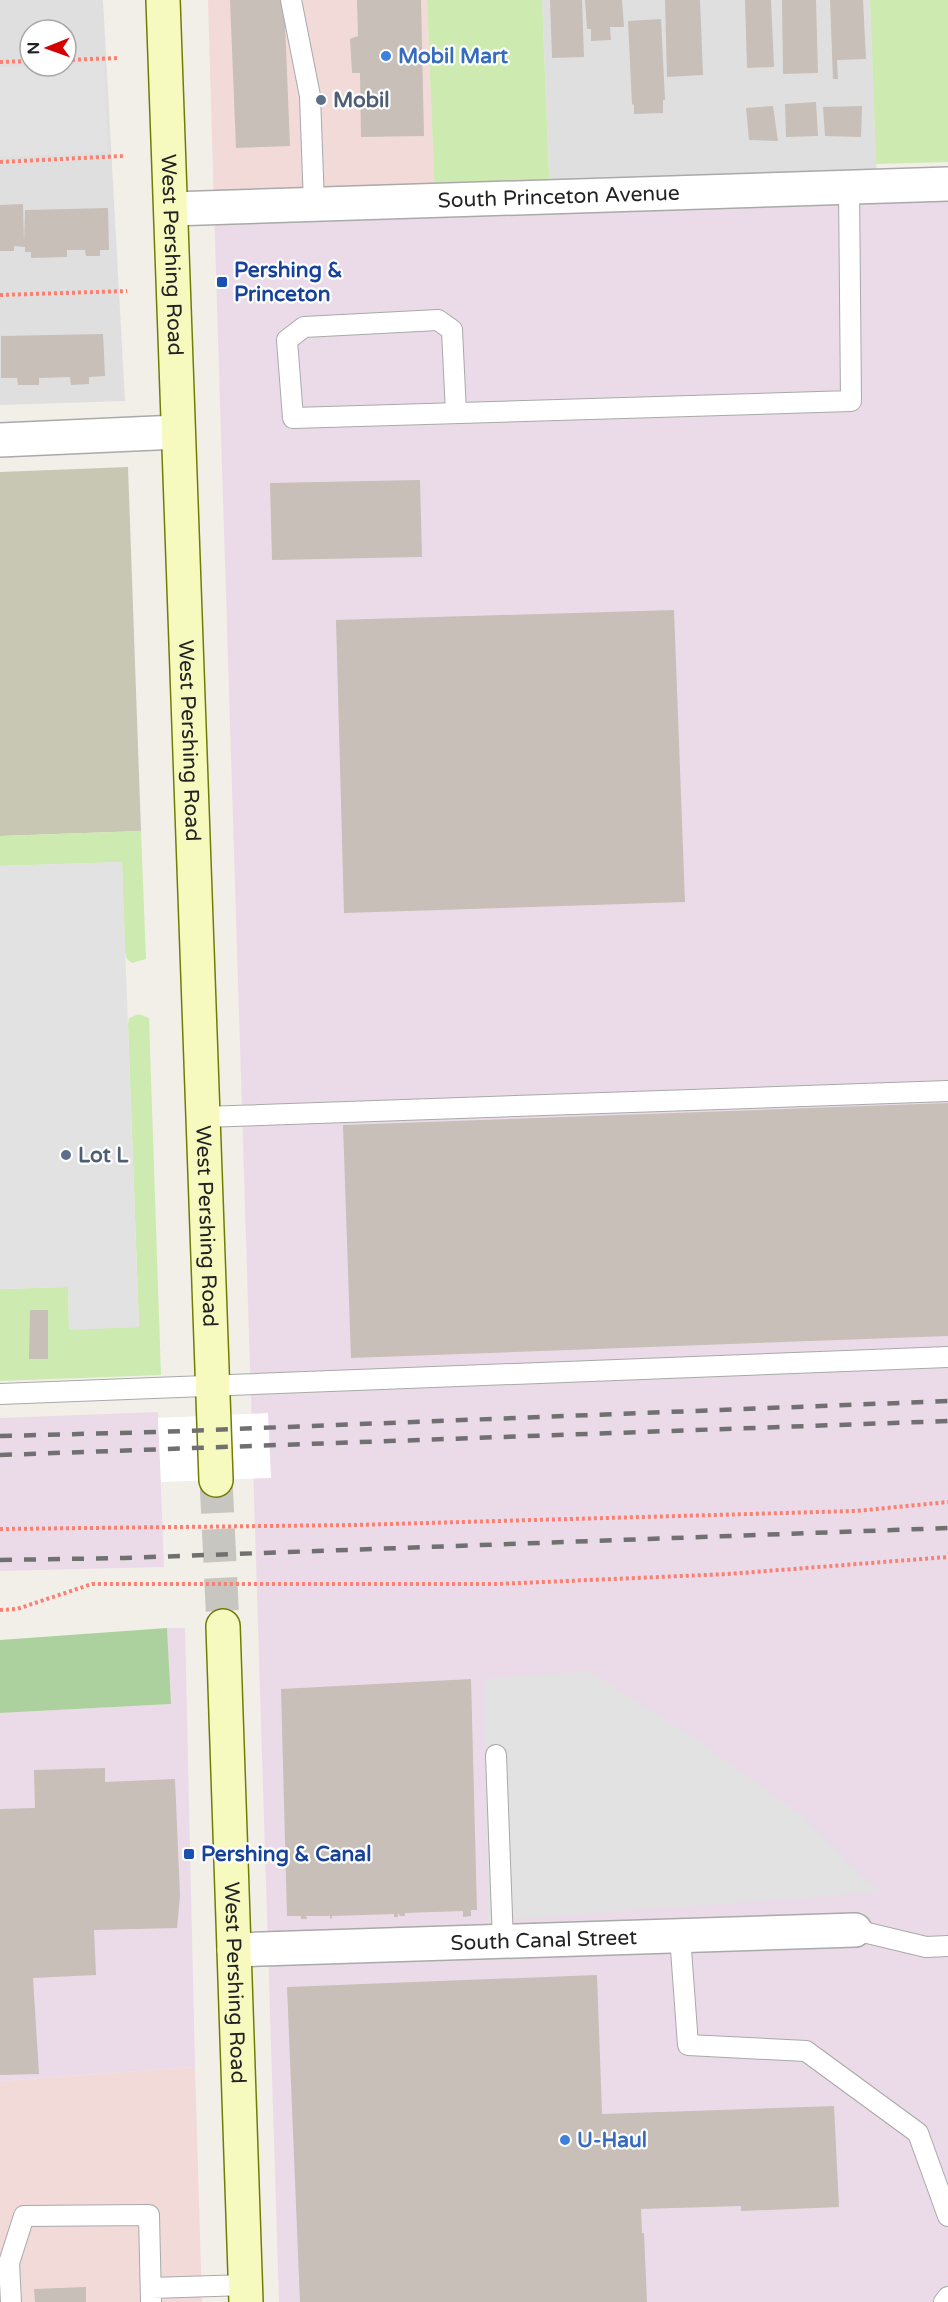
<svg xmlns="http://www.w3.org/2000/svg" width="948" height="2302" font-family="'Varela Round',sans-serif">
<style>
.residential{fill:#e0dfdf;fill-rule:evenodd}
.commercial{fill:#f2dad9}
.industrial{fill:#ebdbe8}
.construction{fill:#c7c7b4}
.grass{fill:#cdebb0}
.forest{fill:#add19e}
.parking{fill:#e2e2e2}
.pier{fill:#fff}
.building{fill:#c7bfb8}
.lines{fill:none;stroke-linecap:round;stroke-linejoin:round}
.secondary-tunnel{stroke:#c8c6c1;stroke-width:33;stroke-dasharray:33 16;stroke-linecap:butt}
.service-casing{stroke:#a9a9a9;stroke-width:22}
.minor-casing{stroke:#a9a9a9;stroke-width:36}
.secondary-casing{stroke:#707d05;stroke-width:36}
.path{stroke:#fa8072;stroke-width:4;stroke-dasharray:3 3;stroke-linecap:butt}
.service{stroke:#fff;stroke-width:20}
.minor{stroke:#fff;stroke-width:33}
.secondary{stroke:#f7fabf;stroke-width:33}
.rail{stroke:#707070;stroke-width:4.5;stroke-dasharray:12 12;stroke-linecap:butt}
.shop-dot{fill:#3f7fe0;stroke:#fff;stroke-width:2}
.service-dot{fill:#5c6f8a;stroke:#fff;stroke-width:2}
.transit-dot{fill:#1a4fb4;stroke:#fff;stroke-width:2}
.labels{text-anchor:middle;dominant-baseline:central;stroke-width:4.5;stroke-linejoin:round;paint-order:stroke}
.shop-label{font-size:21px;font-weight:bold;fill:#366cbe;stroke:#fff;text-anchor:start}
.service-label{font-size:21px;font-weight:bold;fill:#4e5e75;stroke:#fff;text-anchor:start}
.street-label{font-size:21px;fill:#222;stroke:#fff}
.transit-label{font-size:21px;font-weight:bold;fill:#164399;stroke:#fff;text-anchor:start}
</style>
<rect width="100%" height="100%" fill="#f2efe9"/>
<!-- residential -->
<path class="residential" d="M0 0H103L125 401 0 405ZM30 30H66V66H30Z
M542 0H870L877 186 550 198Z"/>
<!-- commercial -->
<path class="commercial" d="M208 0H427L435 201 214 208Z
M195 2067 202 2302H0V2081Z"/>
<!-- industrial -->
<path class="industrial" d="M948 184V2302H279L214 208Z
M158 1412 164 1567 0 1571V1418Z
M167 1628H185L195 2067 0 2081V1713L170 1704Z"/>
<!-- construction -->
<path class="construction" d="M128 467 141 831 0 836V472Z"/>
<!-- grass -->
<path class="grass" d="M427 0H542L550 198 435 201Z
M870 0H948V162L876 164Z
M141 831 146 959 132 963 127 959 125 952 122 862 0 866V836Z
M139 1014 149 1018 161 1375 0 1381V1289L68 1287 69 1329 139 1327 128 1024 129 1018Z"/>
<!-- forest -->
<path class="forest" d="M167 1628 171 1704 0 1713V1640Z"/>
<!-- parking -->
<path class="parking" d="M104 62 108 152 0 157V67L66 66V64Z
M122 862 139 1327 69 1330 68 1287 0 1289V866Z
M588 1671 693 1737 800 1815 878 1892 488 1921 483 1679Z"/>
<!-- pier -->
<path class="pier" d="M268 1413 271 1478 161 1482 158 1418Z"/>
<!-- building -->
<path class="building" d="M230 0H284L290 146 236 148Z
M357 0H421L424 136 361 137 360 73H352L350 39 358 36Z
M550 0H582L584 57 552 58Z
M585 0H622L624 27H610L611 40 591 41V29H587Z
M665 0H700L703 75 667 77Z
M745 0H771L774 67 747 68Z
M782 0H816L818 73 783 74Z
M830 0H863L866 59 837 60 838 79H833Z
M661 19 665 100H663V113L634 114V105L632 104 628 21Z
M816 102 818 136 786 137 785 104Z
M773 106 778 141 749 140 746 108Z
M862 106 861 137 825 136 823 107Z
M23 204 24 243 25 210 108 208 109 250H100V256H86L85 250H67V257L31 258V252H25V247L14 246V251H0V205Z
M103 334 105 376 89 377V384L71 385 70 377 39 378V385H18L17 378H1V336Z
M420 480 422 557 272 560 270 483Z
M674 610 685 902 344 913 336 620Z
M948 1103V1336L351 1358 343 1125Z
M30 1310H48V1359H29Z
M471 1679 477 1910H471V1916L463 1917V1911L405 1913V1916H400L398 1913V1917H394V1914L332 1916V1918L330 1919V1916H306L307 1919H301V1916H287L281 1689Z
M105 1768V1782L175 1779 180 1896 177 1928 94 1930 96 1975 33 1978 39 2074 0 2075V1809L35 1808 34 1770Z
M597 1975 602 2114 834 2106 839 2207 741 2211V2206L641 2209 642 2233H644L647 2302H300L287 1987Z
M86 2287V2302H35L34 2289Z"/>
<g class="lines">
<!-- secondary-tunnel -->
<path class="secondary-tunnel" d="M216 1480 223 1626"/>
<!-- service casing -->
<g class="service-casing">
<path id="service" d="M291 0 310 96 314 204
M456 413 452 330 438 320 304 327 287 340 293 418 851 401 849 187
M203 1117 948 1091
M0 1394 948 1357
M496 1755 503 1942
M855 1930 926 1947 948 1946
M680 1936 688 2045 806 2051 918 2133 948 2216
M151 2288 246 2285
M11 2302 9 2263 24 2216 149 2215 151 2302
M944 2302 948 2297"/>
</g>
<!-- minor casing -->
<g class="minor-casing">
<g id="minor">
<path id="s1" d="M171 209 948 184"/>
<path d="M0 440 178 432"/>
<path id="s2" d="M234 1950 855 1930"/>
</g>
</g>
<!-- secondary casing -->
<g class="secondary-casing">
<g id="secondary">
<path id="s3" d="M163 0 216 1480"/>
<path id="s4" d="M223 1626 246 2302"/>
</g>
</g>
<!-- path -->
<path class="path" d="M66 60 119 58
M0 62 30 61
M0 162 123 156
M0 295 127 291
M0 1529 354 1525 856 1511 948 1502
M0 1610 17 1609 92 1584H497L728 1574 948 1557"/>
<!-- service -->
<use href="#service" class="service"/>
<!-- minor -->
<use href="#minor" class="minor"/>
<!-- secondary -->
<use href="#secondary" class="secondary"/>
<!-- rail -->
<path class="rail" d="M0 1436 158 1432 948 1401
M0 1455 948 1421
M0 1560 125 1558 948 1528"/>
</g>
<!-- markers -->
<g class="shop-dot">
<circle cx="386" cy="56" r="6"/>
<circle cx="565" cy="2140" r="6"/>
</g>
<g class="service-dot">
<circle cx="321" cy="100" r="6"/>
<circle cx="66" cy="1155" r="6"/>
</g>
<g class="transit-dot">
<rect x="216" y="276" width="12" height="12" rx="3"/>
<rect x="183" y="1848" width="12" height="12" rx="3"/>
</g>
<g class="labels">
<!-- shop labels -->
<g class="shop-label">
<text x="398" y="56">Mobil Mart</text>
<text x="577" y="2140">U-Haul</text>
</g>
<!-- service labels -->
<g class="service-label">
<text x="333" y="100">Mobil</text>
<text x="78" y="1155">Lot L</text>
</g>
<!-- street labels -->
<g class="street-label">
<text stroke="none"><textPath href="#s1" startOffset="388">South Princeton Avenue</textPath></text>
<text stroke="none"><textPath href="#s3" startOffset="255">West Pershing Road</textPath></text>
<text stroke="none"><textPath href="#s3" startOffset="741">West Pershing Road</textPath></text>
<text stroke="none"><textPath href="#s3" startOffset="1227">West Pershing Road</textPath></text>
<text stroke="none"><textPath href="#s2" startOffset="310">South Canal Street</textPath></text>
<text stroke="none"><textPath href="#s4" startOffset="357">West Pershing Road</textPath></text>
</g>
<!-- transit labels -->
<g class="transit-label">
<text x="234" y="270">Pershing &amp;<tspan x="234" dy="24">Princeton</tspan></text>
<text x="201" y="1854">Pershing &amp; Canal</text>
</g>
</g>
<!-- north arrow -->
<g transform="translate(48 48) rotate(269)"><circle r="28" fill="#ffffff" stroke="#a7a7a7" stroke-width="1.5"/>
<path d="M0-4.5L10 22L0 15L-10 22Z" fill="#d40000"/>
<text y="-9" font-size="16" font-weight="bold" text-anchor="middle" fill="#222222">N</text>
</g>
</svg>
